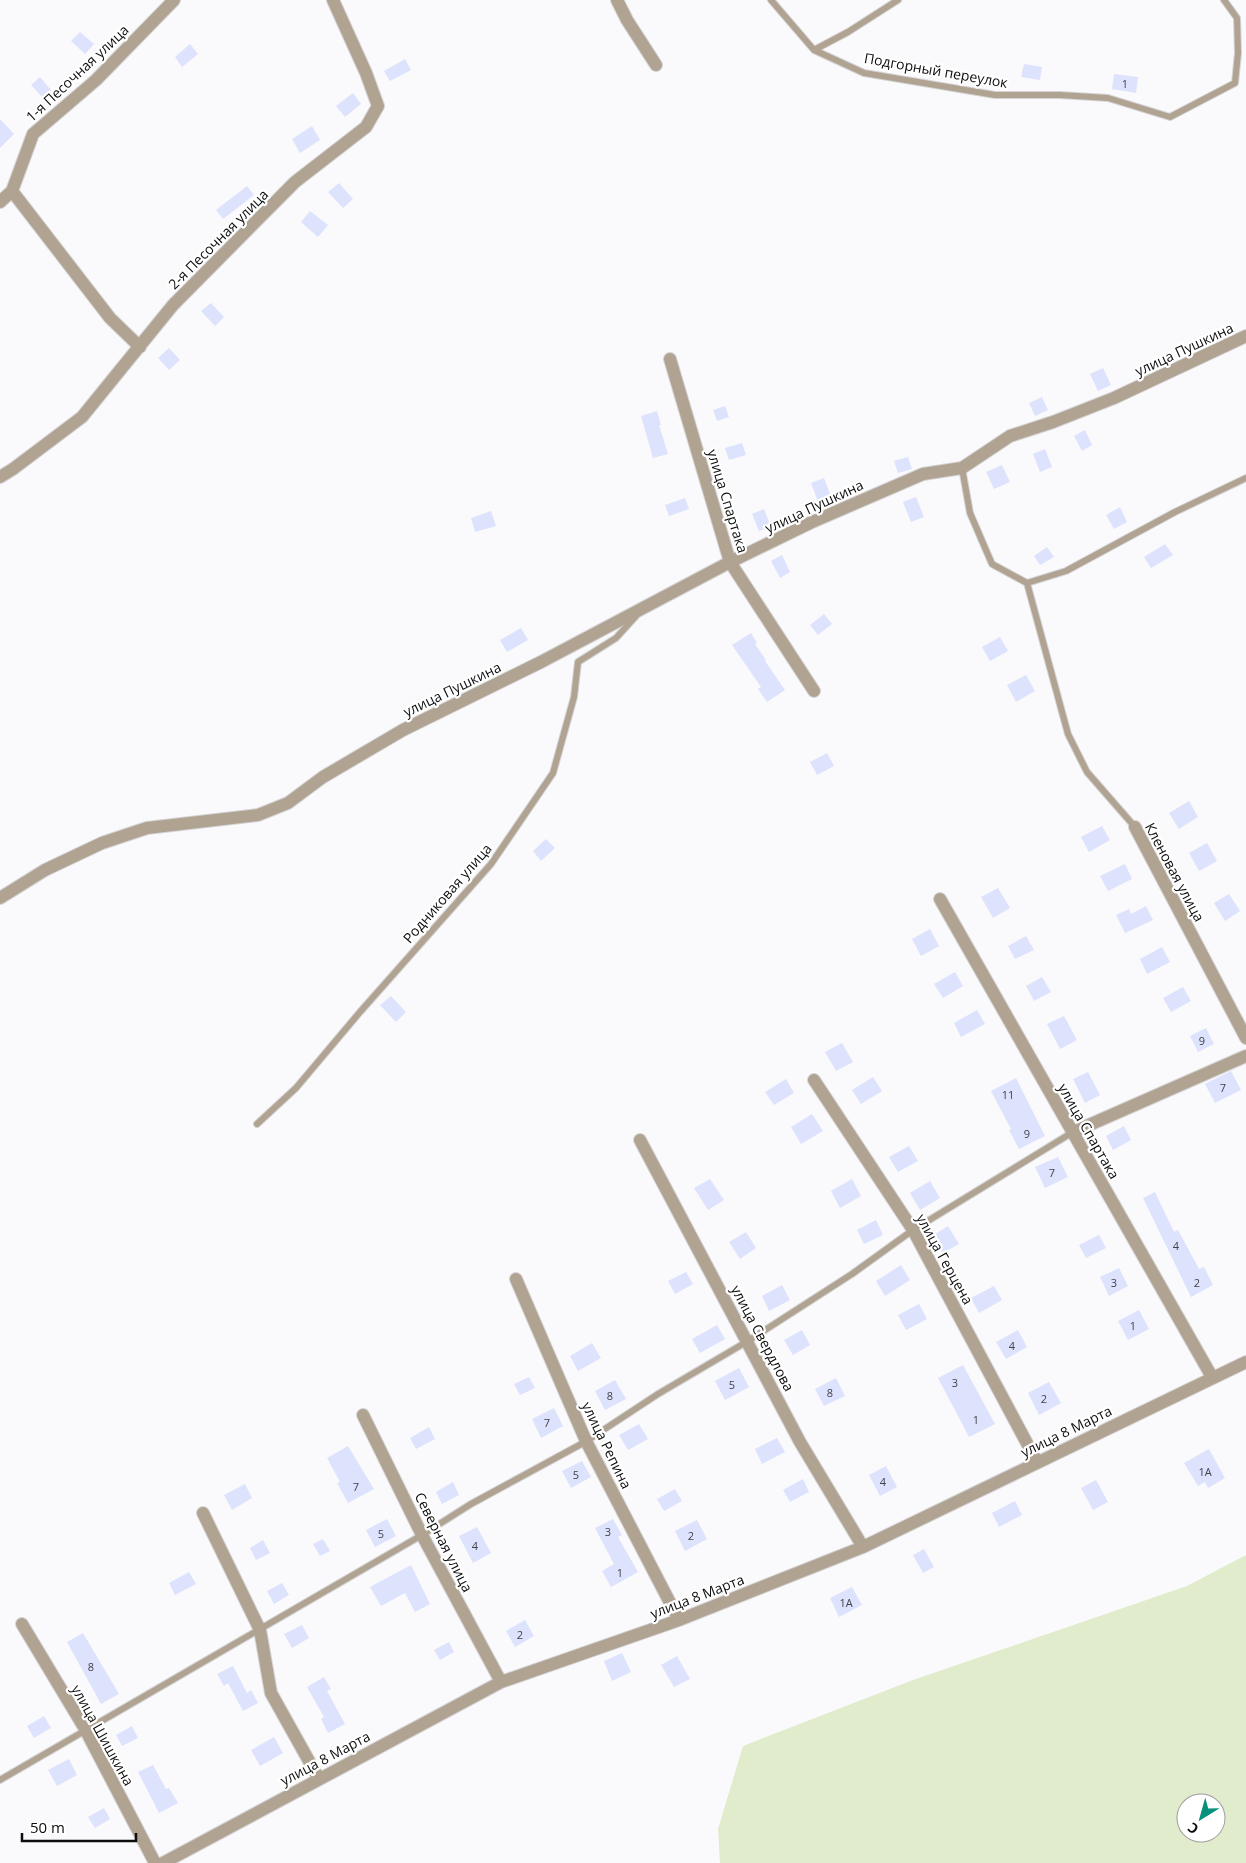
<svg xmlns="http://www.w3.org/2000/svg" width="1246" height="1863" font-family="'Open Sans',sans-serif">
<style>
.green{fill:#e0eccb;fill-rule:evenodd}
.building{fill:#dde2fd}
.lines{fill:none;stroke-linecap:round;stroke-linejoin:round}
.lane-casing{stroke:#d4d4d6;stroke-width:8}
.street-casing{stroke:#d4d4d6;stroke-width:14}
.lane{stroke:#b1a392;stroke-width:6}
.street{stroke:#b1a392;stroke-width:12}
.labels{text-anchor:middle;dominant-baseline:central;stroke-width:4.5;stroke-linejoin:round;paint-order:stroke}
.number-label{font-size:11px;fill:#41424a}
.street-label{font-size:14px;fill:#0d0d0e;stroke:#fff}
</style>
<rect width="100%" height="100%" fill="#fafafc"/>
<!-- green -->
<path class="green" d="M1246 1555V1863H720L718 1829 743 1746 913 1680 1187 1586ZM1186 1803H1216V1833H1186Z"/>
<!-- building -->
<path class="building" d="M80 32 94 44 85 54 71 41Z
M190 44 198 54 182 67 175 57Z
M405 59 411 70 390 81 384 71Z
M1024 64 1042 67 1040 80 1021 77Z
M1114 74 1138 77 1136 93 1112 89Z
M40 77 51 90 43 98 31 85Z
M353 93 361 104 345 117 336 106Z
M0 119 14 134 0 148Z
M312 126 320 140 300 153 292 139Z
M339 183 353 199 343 208 328 192Z
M247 186 254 195 223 219 216 210Z
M310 211 328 225 318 237 301 222Z
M211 303 224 317 215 326 201 311Z
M169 348 180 360 169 370 158 358Z
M1103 368 1111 385 1098 391 1090 374Z
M1042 397 1048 410 1035 416 1029 403Z
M725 406 729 417 717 421 713 410Z
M657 411 661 425H659L668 454 653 458 641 416Z
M1085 430 1092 445 1082 451 1074 436Z
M742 443 746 455 729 460 725 448Z
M1045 449 1052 467 1040 472 1033 454Z
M908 457 912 469 898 473 894 461Z
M1002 465 1010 482 994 489 986 472Z
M824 478 833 502 820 507 811 483Z
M916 497 924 517 911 522 903 502Z
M685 498 689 509 669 516 665 505Z
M1120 507 1127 522 1114 529 1106 515Z
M764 509 771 527 759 531 752 514Z
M491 511 496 526 475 532 471 518Z
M1165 544 1173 555 1151 568 1144 557Z
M1047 547 1054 557 1040 565 1034 556Z
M782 555 790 572 780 578 771 561Z
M824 614 832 624 818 635 810 625Z
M521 628 528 640 507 652 500 640Z
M751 633 757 643 755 644 766 660 765 661 785 690 767 702 758 689 761 687 732 645Z
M1000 637 1008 651 990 661 982 647Z
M1026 675 1035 691 1016 702 1007 685Z
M827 753 834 766 817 775 810 762Z
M1189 801 1198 817 1179 829 1169 813Z
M1102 826 1110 840 1089 852 1081 837Z
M546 839 555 848 541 861 533 851Z
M1207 843 1217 861 1199 871 1189 853Z
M1125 864 1132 879 1108 891 1100 876Z
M998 888 1010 908 993 918 981 897Z
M1229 894 1240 911 1225 921 1214 903Z
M1146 906 1153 920 1125 933 1116 915 1129 909 1131 914Z
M930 929 939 946 921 956 912 939Z
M1026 936 1034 950 1015 959 1008 946Z
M1162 947 1170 962 1147 974 1140 959Z
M955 972 963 986 943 998 934 984Z
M1042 977 1051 992 1034 1001 1026 986Z
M1183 987 1191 1001 1171 1012 1163 998Z
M391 996 406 1012 396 1022 380 1005Z
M977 1010 985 1024 961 1037 954 1023Z
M1064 1016 1077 1040 1060 1049 1047 1024Z
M1206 1028 1214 1044 1198 1052 1190 1036Z
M842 1043 853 1062 836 1071 825 1052Z
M1231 1071 1241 1090 1215 1103 1205 1084Z
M1088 1072 1100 1095 1085 1103 1073 1079Z
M873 1077 882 1091 861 1104 852 1090Z
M1016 1078 1045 1136 1019 1149 1009 1130 1011 1129 991 1091Z
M786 1079 794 1093 774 1105 765 1092Z
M812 1114 823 1131 801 1144 791 1127Z
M1124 1126 1131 1140 1113 1150 1106 1136Z
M909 1146 918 1161 898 1172 889 1157Z
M1058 1157 1068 1177 1045 1188 1035 1167Z
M710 1179 724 1200 708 1210 694 1188Z
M852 1179 861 1196 840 1208 831 1191Z
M930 1181 940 1198 920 1210 910 1193Z
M1155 1192 1174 1232 1178 1230 1199 1269 1204 1267 1213 1285 1191 1297 1143 1198Z
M876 1220 883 1235 864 1244 857 1230Z
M948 1226 959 1244 943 1253 932 1236Z
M746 1232 756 1248 740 1259 729 1242Z
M1099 1235 1106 1248 1086 1258 1079 1245Z
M901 1265 910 1280 885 1296 876 1281Z
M1119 1268 1128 1286 1109 1296 1100 1277Z
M686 1272 693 1284 675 1294 668 1281Z
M782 1285 790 1300 769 1311 762 1296Z
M994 1286 1002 1300 979 1313 971 1298Z
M919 1304 927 1319 906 1330 898 1315Z
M1139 1310 1149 1329 1128 1340 1118 1321Z
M717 1325 725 1339 700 1353 692 1339Z
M802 1330 810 1345 793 1355 784 1340Z
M1018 1330 1027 1347 1006 1359 996 1342Z
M592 1343 601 1358 578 1371 570 1356Z
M963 1365 995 1424 969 1437 938 1378Z
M739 1368 749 1387 725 1400 715 1381Z
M529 1377 535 1388 520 1395 514 1384Z
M836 1378 845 1396 824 1406 815 1389Z
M615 1380 626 1399 605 1410 595 1391Z
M1049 1382 1061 1403 1039 1415 1028 1393Z
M554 1408 563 1426 541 1438 532 1419Z
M639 1424 648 1439 628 1450 619 1435Z
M429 1427 435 1439 416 1449 410 1438Z
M777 1438 785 1452 762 1464 755 1449Z
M348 1446 374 1489 348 1503 337 1483 340 1482 327 1458Z
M1209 1449 1225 1478 1208 1488 1205 1482 1198 1486 1184 1463Z
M582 1461 591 1477 571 1488 562 1471Z
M886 1466 897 1487 880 1496 869 1475Z
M803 1479 809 1492 790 1502 783 1490Z
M1096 1480 1108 1502 1093 1510 1081 1488Z
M453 1482 459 1495 442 1504 436 1492Z
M245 1484 252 1498 232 1510 224 1495Z
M675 1489 682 1501 664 1511 657 1499Z
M1015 1501 1022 1515 999 1527 992 1513Z
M387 1519 396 1536 375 1547 366 1530Z
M613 1519 622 1535 618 1537 638 1572 611 1587 602 1571 614 1564 595 1528Z
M697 1520 707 1539 685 1551 675 1531Z
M477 1527 491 1553 473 1563 459 1536Z
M323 1539 330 1551 320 1556 313 1544Z
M263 1540 270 1553 256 1560 250 1548Z
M924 1549 934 1567 923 1573 913 1555Z
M411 1565 430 1604 415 1612 405 1593 381 1606 370 1587Z
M189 1572 196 1584 175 1595 169 1583Z
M282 1583 289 1595 274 1604 267 1591Z
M852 1587 862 1605 839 1617 830 1598Z
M525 1620 534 1636 515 1647 506 1631Z
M302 1625 309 1638 292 1648 284 1634Z
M83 1633 119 1694 101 1704 67 1642Z
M449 1642 454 1652 440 1660 434 1650Z
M622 1653 631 1672 612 1681 604 1661Z
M677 1656 690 1679 674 1687 661 1665Z
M233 1666 247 1693 251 1690 258 1703 243 1711 228 1683 224 1686 217 1674Z
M324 1677 331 1689 327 1691 345 1724 328 1733 321 1719 324 1717 307 1687Z
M44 1716 51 1728 34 1738 27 1726Z
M132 1726 138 1738 122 1746 116 1735Z
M274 1737 283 1753 260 1766 251 1750Z
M69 1759 77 1775 57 1786 48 1770Z
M153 1765 166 1789 169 1788 178 1803 159 1813 138 1772Z
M104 1808 110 1819 95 1828 88 1817Z"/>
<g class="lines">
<!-- lane casing -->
<g class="lane-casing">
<path id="lane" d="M771 0 814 50 864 73 995 95H1060L1108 98 1170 117 1235 83 1238 53 1237 18 1224 0
M814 50 848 32 898 0
M962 468 970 513 992 564 1027 583 1066 571 1175 512 1246 478
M1027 583 1068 734 1087 772 1135 827
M257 1124 296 1088 360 1012 491 864 553 773 574 697 578 662 616 638 636 616
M0 1780 422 1535 471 1504 585 1442 658 1394 748 1341 852 1274 913 1230 1073 1132"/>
</g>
<!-- street casing -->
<g class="street-casing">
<path id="street" d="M617 0 627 20 656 65
M12 191 110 318 140 347
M0 202 12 191 33 134 96 80 174 0
M670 359 730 562 814 691
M0 477 13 469 82 417 173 305 295 182 366 127 378 106 366 73 333 0
M1135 827 1246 1038
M0 898 45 870 102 843 147 828 258 815 288 803 323 777 403 730 541 662 730 562 812 522 923 474 962 468 1010 436 1053 422 1114 398 1246 336
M940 899 1212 1377
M814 1080 913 1230 1037 1462
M1073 1132 1246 1056
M640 1140 800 1442 863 1547
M516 1279 586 1441 679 1620
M363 1415 422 1535 501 1682
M203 1513 260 1630 271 1693 319 1779
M22 1624 85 1729 155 1863
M163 1863 501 1682 679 1620 863 1547 1246 1362"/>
</g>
<!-- lane -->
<use href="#lane" class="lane"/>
<!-- street -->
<use href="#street" class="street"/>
</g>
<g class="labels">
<!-- number labels -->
<g class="number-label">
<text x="1125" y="83">1</text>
<text x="1202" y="1040">9</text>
<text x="1223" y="1087">7</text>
<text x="1008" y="1094">11</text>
<text x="1027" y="1133">9</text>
<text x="1052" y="1172">7</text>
<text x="1176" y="1245">4</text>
<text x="1114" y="1282">3</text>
<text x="1197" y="1282">2</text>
<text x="1133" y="1325">1</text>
<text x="1012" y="1345">4</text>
<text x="955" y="1382">3</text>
<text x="732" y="1384">5</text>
<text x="830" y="1392">8</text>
<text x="610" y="1395">8</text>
<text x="1044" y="1398">2</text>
<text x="976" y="1419">1</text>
<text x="547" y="1422">7</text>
<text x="1205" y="1471">1А</text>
<text x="576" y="1474">5</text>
<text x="883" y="1481">4</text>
<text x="356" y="1486">7</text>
<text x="608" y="1531">3</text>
<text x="381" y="1533">5</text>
<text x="691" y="1535">2</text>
<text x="475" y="1545">4</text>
<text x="620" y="1572">1</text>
<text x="846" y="1602">1А</text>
<text x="520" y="1634">2</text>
<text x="91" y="1666">8</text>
</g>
<!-- street labels -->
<g class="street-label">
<text transform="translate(936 70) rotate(10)">Подгорный переулок</text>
<text transform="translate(77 73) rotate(-43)">1-я Песочная улица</text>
<text transform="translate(218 239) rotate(-45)">2-я Песочная улица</text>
<text transform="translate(1184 349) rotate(-25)">улица Пушкина</text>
<text transform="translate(728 501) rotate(73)">улица Спартака</text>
<text transform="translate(814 506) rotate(-25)">улица Пушкина</text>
<text transform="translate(452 689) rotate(-26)">улица Пушкина</text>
<text transform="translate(1175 872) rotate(62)">Кленовая улица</text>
<text transform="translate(447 893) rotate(-49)">Родниковая улица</text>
<text transform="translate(1089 1131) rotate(60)">улица Спартака</text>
<text transform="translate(945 1259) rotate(61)">улица Герцена</text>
<text transform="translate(763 1338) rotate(62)">улица Свердлова</text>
<text transform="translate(1066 1431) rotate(-26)">улица 8 Марта</text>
<text transform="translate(607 1445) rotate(64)">улица Репина</text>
<text transform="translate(444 1542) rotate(63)">Северная улица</text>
<text transform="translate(697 1596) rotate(-21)">улица 8 Марта</text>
<text transform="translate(103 1735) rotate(61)">улица Шишкина</text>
<text transform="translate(325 1758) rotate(-28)">улица 8 Марта</text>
</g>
</g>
<!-- north arrow -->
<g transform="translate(1201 1818) rotate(217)"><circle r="24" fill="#ffffff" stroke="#9e9e9f"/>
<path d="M0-4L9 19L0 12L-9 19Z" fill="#06917b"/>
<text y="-8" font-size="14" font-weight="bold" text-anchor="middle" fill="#0d0d0e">С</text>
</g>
<!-- scale -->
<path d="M22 1833v8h114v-8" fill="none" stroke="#0d0d0e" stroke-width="2.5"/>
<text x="30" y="1833" font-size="15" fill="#0d0d0e" stroke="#ffffff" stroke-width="4" paint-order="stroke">50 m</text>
</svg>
